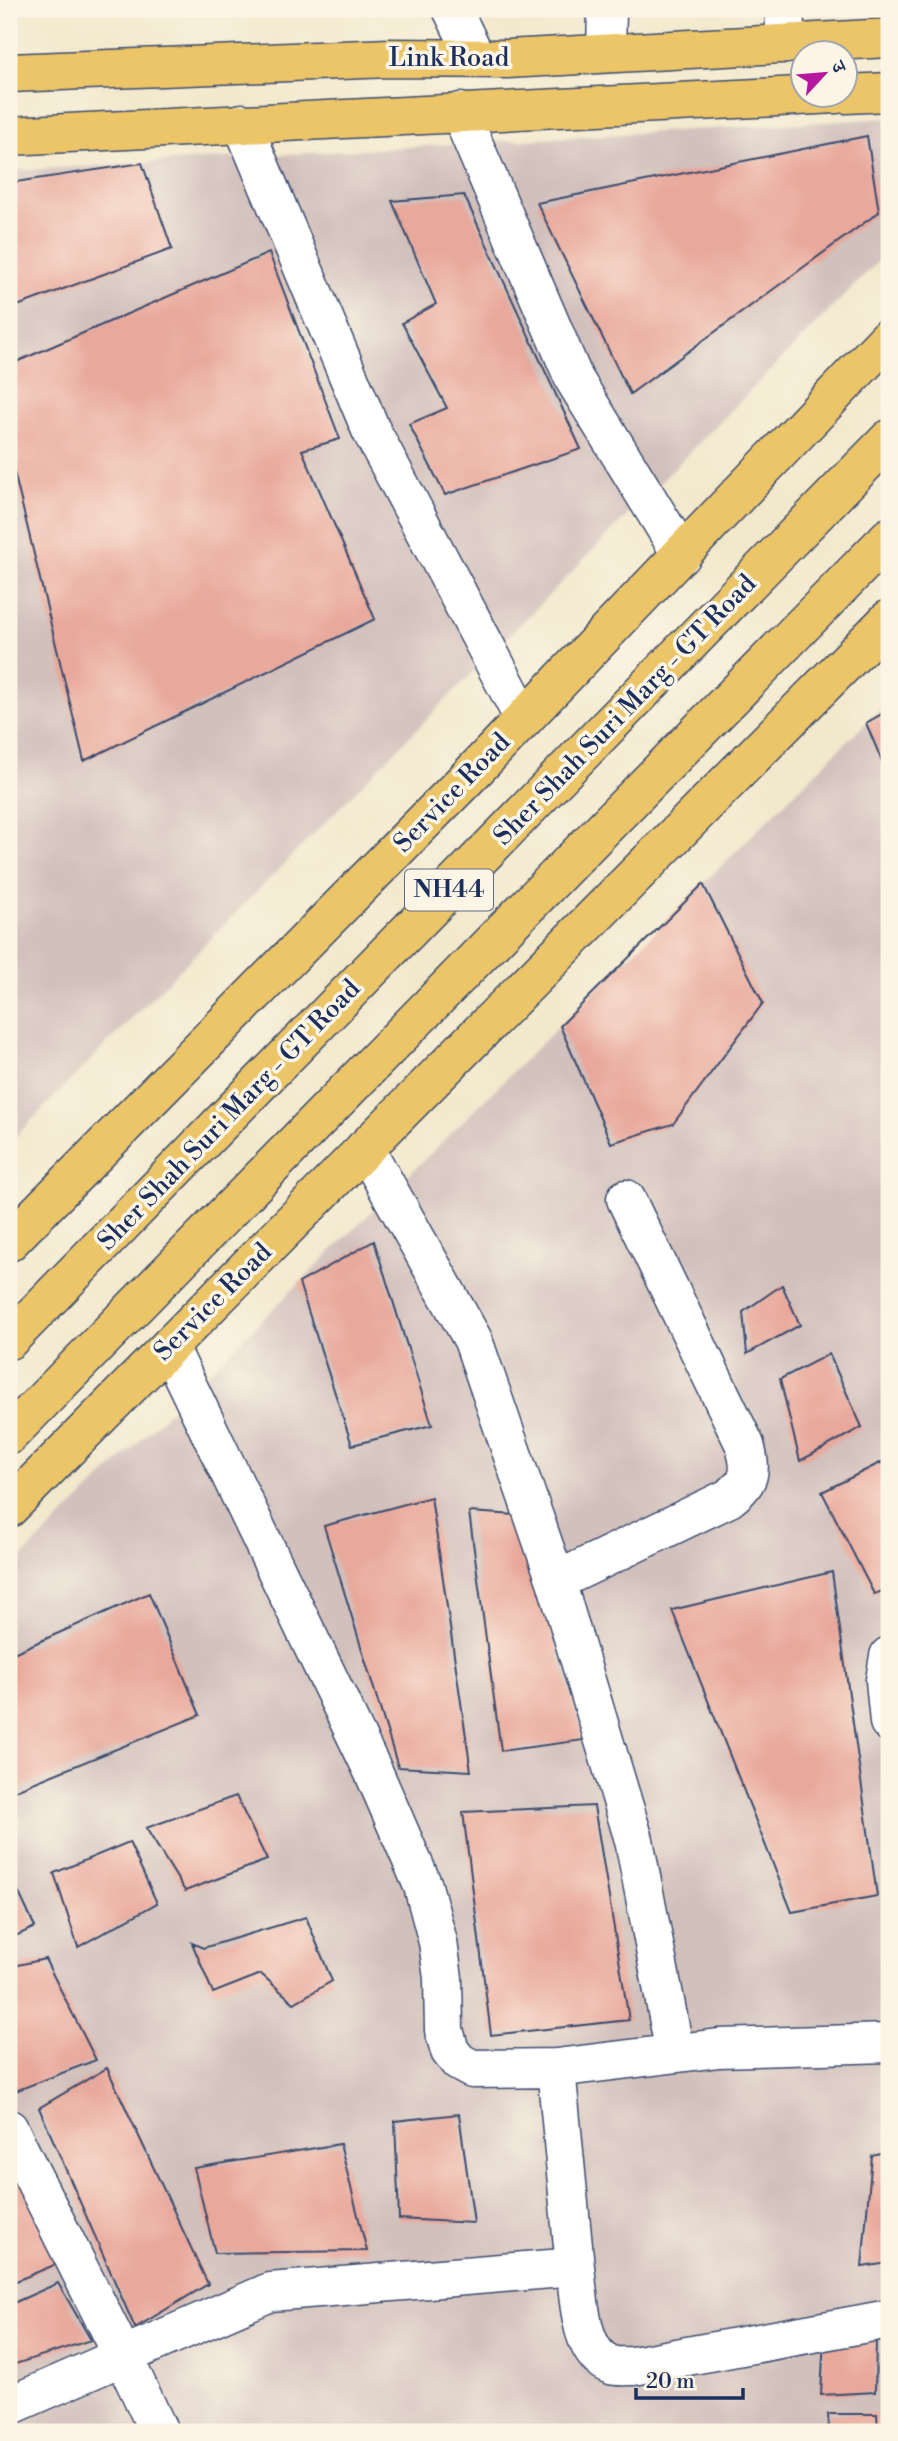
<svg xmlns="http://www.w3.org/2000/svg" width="898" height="2441" font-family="'Libre Bodoni','Noto Serif Devanagari',serif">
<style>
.industrial{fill:#d1c0bc}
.building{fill:#e8a89b}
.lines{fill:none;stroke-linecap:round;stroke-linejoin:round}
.minor-casing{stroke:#3b4b6e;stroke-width:41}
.primary-casing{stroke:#3b4b6e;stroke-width:41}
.trunk-casing{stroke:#3b4b6e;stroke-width:41}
.minor{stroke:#fff;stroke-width:38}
.primary{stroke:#ecc569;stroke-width:38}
.trunk{stroke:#ecc569;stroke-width:38}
.labels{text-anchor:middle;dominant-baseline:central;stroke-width:7;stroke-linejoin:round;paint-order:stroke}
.shield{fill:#fcf5e5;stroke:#5e6a86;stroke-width:2}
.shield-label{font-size:24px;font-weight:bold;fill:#1b2f5e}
.street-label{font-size:26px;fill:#1b2f5e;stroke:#fcf5e5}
</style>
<rect width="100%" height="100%" fill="#fcf5e5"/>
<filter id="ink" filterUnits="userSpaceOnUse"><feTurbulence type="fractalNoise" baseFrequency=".0143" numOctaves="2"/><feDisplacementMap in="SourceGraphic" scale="14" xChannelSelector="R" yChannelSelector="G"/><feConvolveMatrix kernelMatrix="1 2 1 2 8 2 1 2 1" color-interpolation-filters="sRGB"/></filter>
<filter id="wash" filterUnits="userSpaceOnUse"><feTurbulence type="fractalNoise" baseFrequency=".00686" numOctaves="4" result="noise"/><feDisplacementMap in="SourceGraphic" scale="28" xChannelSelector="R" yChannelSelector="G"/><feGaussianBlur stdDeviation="1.57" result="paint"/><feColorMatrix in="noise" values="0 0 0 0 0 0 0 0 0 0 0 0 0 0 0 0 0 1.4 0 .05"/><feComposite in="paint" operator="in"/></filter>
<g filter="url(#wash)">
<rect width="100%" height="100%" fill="#f2e8cc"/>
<!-- industrial -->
<path class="industrial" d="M889 118V250L9 1143V171Z
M889 700V2432H9V1570Z"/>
<g id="blocks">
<!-- building -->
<path class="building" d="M867 136 879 212 630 394 537 203Z
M142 163 172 249 9 309V183Z
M464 195 581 449 445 495 409 424 447 408 402 323 436 304 392 201Z
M269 253 340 439 302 450 375 619 84 761 9 451V365Z
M889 710V778L866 723Z
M703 884 763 1003 673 1124 611 1143 560 1026Z
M374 1241 432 1425 352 1445 299 1283Z
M782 1285 800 1325 747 1354 743 1312Z
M829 1354 862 1427 800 1461 780 1379Z
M882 1462 889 1481V1589L874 1594 822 1492Z
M431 1497 471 1771 398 1767 324 1526Z
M469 1512 517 1515 584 1740 501 1751Z
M832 1572 877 1896 792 1912 672 1610Z
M149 1593 200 1715 11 1792 9 1783V1655Z
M236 1796 267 1860 185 1891 146 1828Z
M594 1806 629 2020 491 2035 463 1812Z
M129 1842 157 1903 78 1947 54 1873Z
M9 1872 35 1927 9 1939Z
M306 1917 332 1981 294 2003 261 1974 213 1993 192 1943 203 1948Z
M45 1959 96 2060 13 2092 9 2081V1967Z
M107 2068 208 2284 135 2328 39 2108Z
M459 2114 474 2223 399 2219 395 2121Z
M340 2144 367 2251 215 2253 194 2168Z
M889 2152V2263L862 2267 872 2156Z
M16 2170 64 2261 9 2284V2172Z
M58 2283 91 2340 9 2366V2305Z
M824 2337 876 2339 875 2392 821 2395Z
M828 2414H877L878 2432H829Z"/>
</g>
</g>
<g filter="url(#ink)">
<use href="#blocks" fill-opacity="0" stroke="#3b4b6e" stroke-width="2"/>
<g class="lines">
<!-- minor casing -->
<g class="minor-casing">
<path id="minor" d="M452 9 476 58
M784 9 786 44
M606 53 607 9
M460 112 574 379 682 555
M242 123 371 430 524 719
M365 1148 473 1340 556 1581 634 1840 675 2053
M169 1347 374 1773 423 1886 438 1942 443 1978 444 2030 450 2051 459 2062 472 2069 556 2068 719 2048 889 2043
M556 1581 729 1498C751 1481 752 1472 745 1445L626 1199
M889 1656 885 1680 889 1722
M556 2068 575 2267
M9 2129 123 2356 270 2292 575 2267C579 2296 579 2354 611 2365 617 2367 626 2366 633 2366L889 2319
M9 2406 123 2356 159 2432"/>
</g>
<!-- primary casing -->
<g class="primary-casing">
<path id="primary" d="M9 73 390 58 507 59 889 38
M846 94 889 92
M9 136 837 94
M9 1242 473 772 889 337
M9 1508 889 619"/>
</g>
<!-- trunk casing -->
<g class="trunk-casing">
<path id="trunk" d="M9 1340 889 439
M9 1435 889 537"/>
</g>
<!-- minor -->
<use href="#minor" class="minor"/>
<!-- primary -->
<use href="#primary" class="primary"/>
<!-- trunk -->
<use href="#trunk" class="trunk"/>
</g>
</g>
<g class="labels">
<!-- shield labels -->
<rect class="shield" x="405" y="869.5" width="88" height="41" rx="5"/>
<g class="shield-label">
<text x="449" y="890">NH44</text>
</g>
<!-- street labels -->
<g class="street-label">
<text x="449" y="58">Link Road</text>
<text transform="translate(625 710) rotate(-46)">Sher Shah Suri Marg - GT Road</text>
<text transform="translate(452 793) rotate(-46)">Service Road</text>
<text transform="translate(229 1115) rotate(-46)">Sher Shah Suri Marg - GT Road</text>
<text transform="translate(213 1302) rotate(-45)">Service Road</text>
</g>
</g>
<!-- margin -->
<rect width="898" height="2441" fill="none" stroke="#fcf5e5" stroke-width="35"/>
<!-- north arrow -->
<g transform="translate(824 74) rotate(64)"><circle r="33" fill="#fcf5e5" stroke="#a2a6af" stroke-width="2"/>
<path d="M0-5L12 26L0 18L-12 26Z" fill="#b5179e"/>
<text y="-10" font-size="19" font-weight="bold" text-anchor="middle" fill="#1b2f5e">उ</text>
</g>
<!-- scale -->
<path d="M636 2388v10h107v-10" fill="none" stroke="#1b2f5e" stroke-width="3.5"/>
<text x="646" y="2388" font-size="21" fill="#1b2f5e" stroke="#fcf5e5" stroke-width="5" paint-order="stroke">20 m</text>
</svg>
